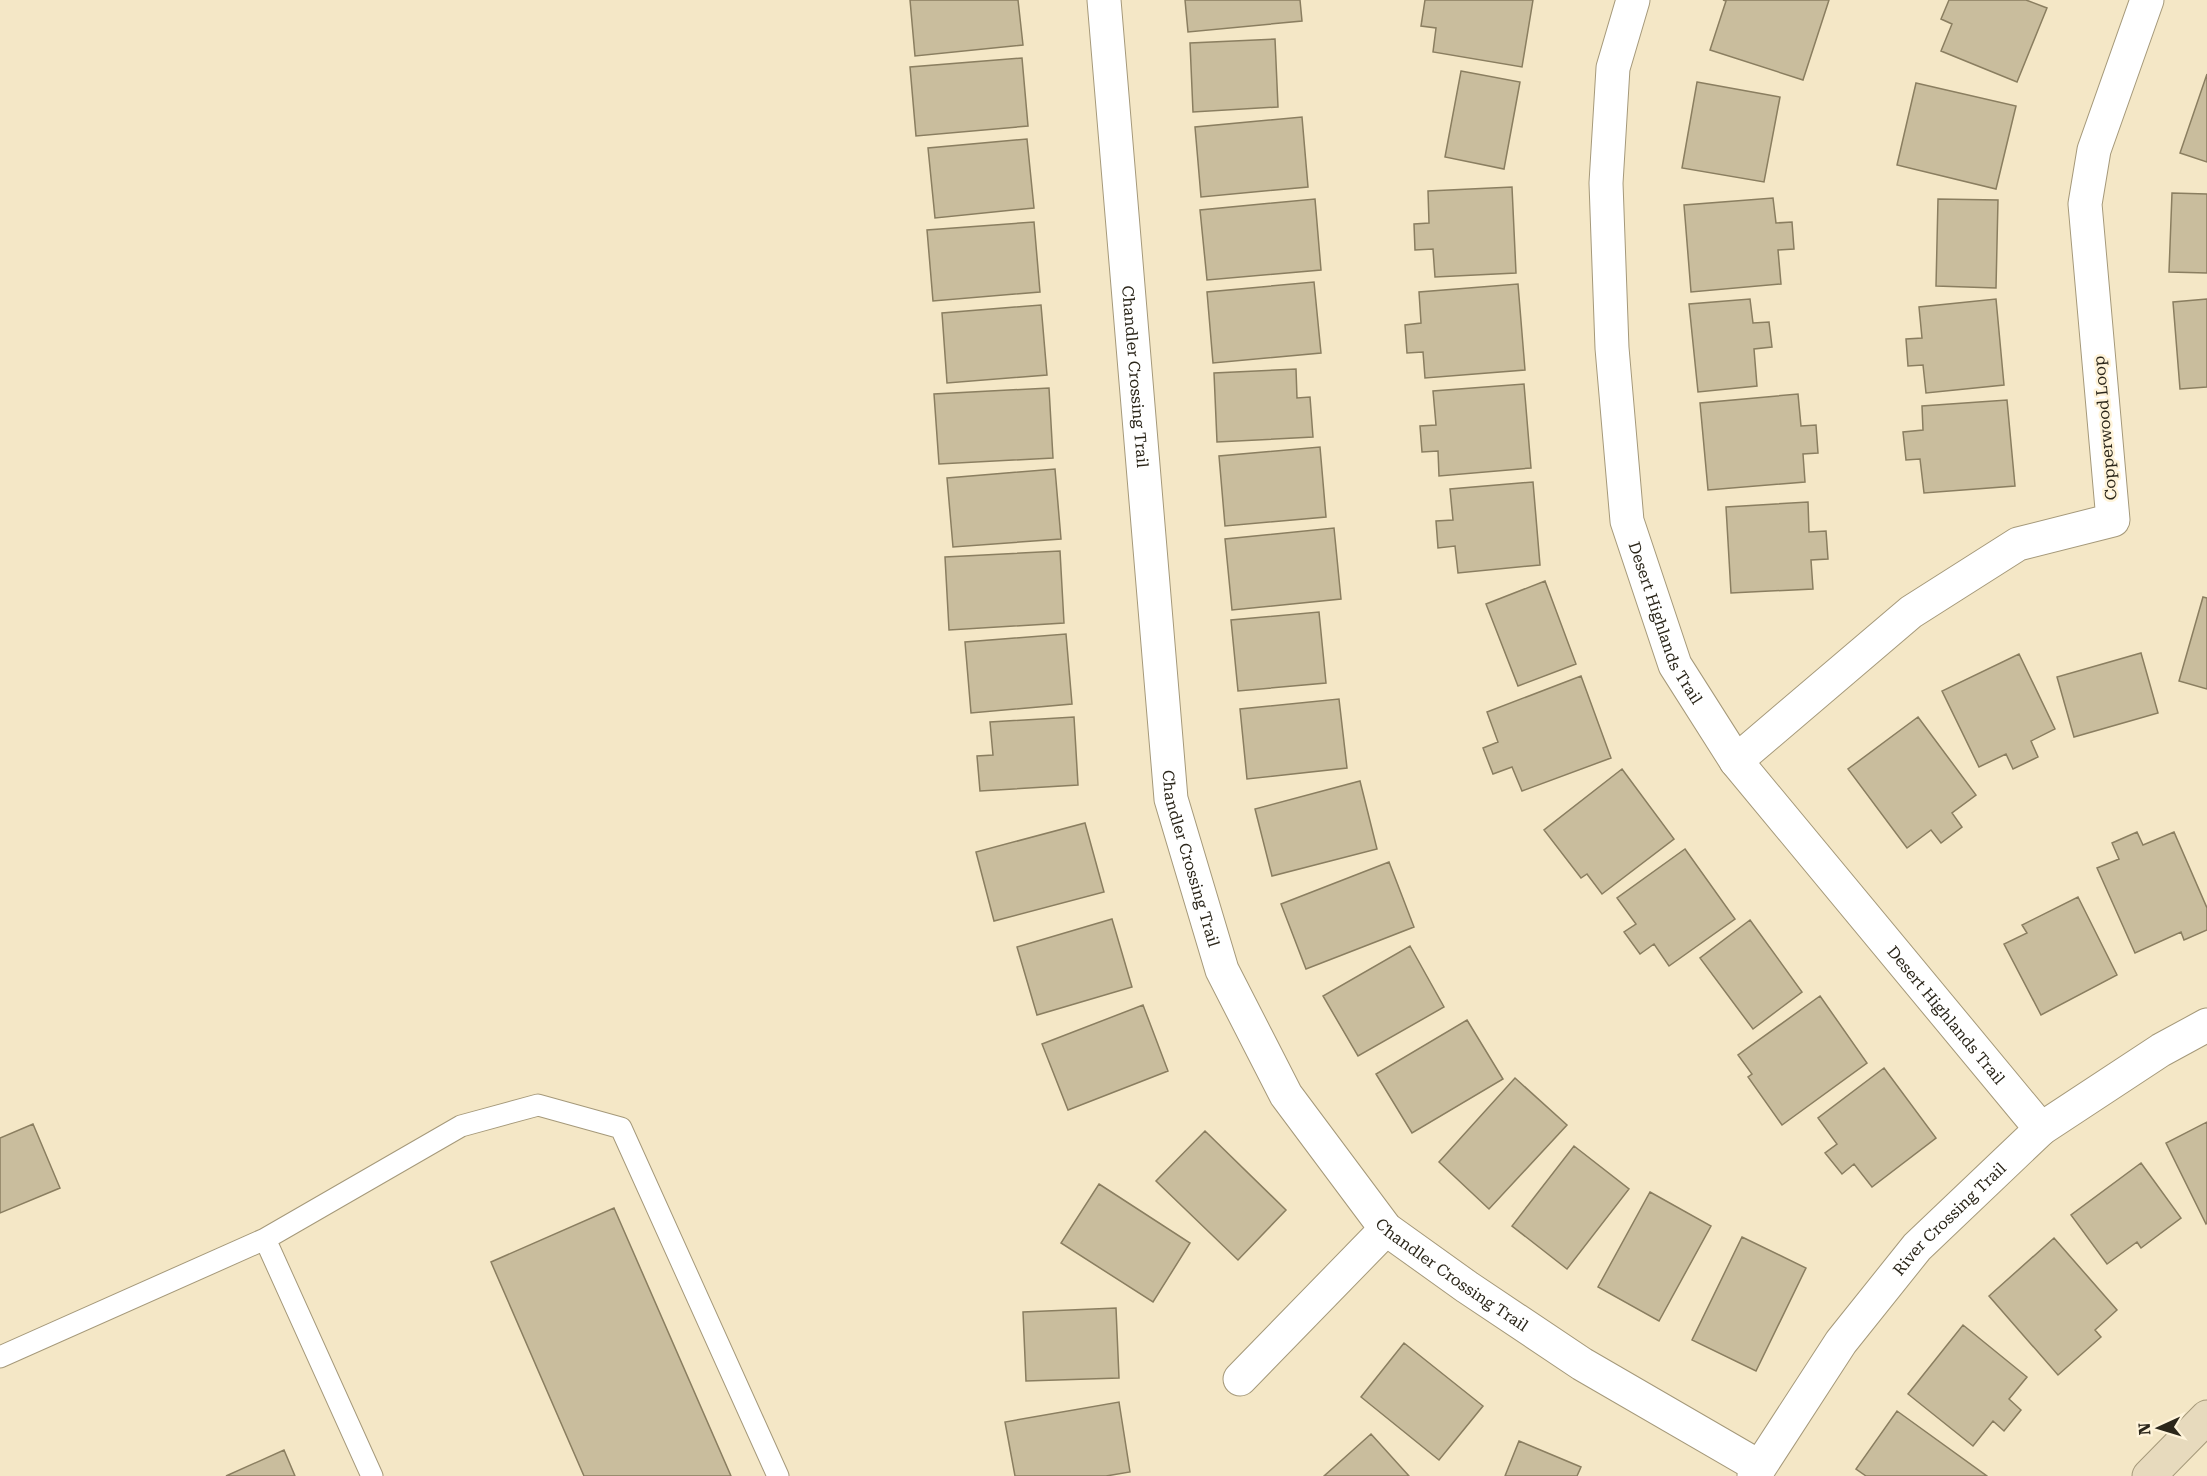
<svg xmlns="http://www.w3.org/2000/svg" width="2207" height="1476" font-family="'Roboto Serif',serif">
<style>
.building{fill:#c9bd9d;stroke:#8a7e60;stroke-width:1.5}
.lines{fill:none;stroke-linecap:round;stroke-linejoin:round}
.lane-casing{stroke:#a5997a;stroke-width:23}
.street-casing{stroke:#a5997a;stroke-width:35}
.secondary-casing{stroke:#a5997a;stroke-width:35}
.lane{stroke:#fff;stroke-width:21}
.street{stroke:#fff;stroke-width:33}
.secondary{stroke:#e7dabd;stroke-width:33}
.labels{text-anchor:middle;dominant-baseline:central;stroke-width:5;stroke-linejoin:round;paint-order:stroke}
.street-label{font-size:16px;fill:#2b261a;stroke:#fff4da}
</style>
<rect width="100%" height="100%" fill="#f4e7c6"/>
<!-- building -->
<path class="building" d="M910 0H1018L1023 45 915 56Z
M1185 0H1300L1302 21 1188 32Z
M1425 0H1533L1522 67 1433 52 1436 28 1421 26Z
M1723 0H1829L1803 80 1710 50 1726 1Z
M1949 0H2026L2047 8 2017 82 1941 51 1952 24 1941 19Z
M1275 39 1278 107 1193 112 1190 43Z
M1022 58 1028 126 916 136 910 67Z
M1461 71 1520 82 1504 169 1445 157Z
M2207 74V162L2180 153Z
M1697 82 1780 97 1764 182 1682 168Z
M1916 83 2016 106 1996 189 1897 165Z
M1302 117 1308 187 1201 197 1195 127Z
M1027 139 1034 208 935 218 928 148Z
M1512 187 1516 273 1435 277 1433 249 1415 250 1414 224 1429 223 1428 191Z
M2172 193 2207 194V273L2169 272Z
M1773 198 1776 223 1792 222 1794 249 1778 250 1781 284 1691 292 1684 205Z
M1315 199 1321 270 1207 280 1200 210Z
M1938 199 1998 200 1996 288 1936 286Z
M1034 222 1040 292 933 301 927 230Z
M1314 282 1321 353 1213 363 1207 292Z
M1518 284 1525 370 1425 378 1423 352 1407 353 1405 325 1421 323 1419 292Z
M1750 299 1753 323 1769 322 1772 347 1754 349 1757 386 1698 392 1689 304Z
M1996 299 2004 385 1926 393 1923 365 1908 366 1906 339 1922 338 1919 307Z
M2207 299V387L2180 389 2173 302Z
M1041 305 1047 375 947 383 942 313Z
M1296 369 1297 398 1310 397 1313 437 1217 442 1214 373Z
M1524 384 1531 468 1439 476 1438 451 1422 452 1420 426 1436 425 1433 391Z
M1049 388 1053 458 939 464 934 394Z
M1798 394 1801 426 1816 425 1818 453 1803 454 1805 482 1708 490 1700 403Z
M2007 400 2015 486 1924 493 1920 459 1906 460 1903 432 1923 430 1922 406Z
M1320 447 1326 517 1225 526 1219 456Z
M1055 469 1061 539 953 547 947 478Z
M1533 482 1540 565 1458 573 1455 546 1438 548 1436 521 1453 520 1450 489Z
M1808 502 1809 532 1826 531 1828 559 1811 560 1813 589 1731 593 1726 507Z
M1334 528 1341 599 1232 610 1225 539Z
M1060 551 1064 623 949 630 945 557Z
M1545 581 1576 664 1518 686 1486 604Z
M2203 597 2207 598V689L2179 681Z
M1319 612 1326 683 1238 691 1231 620Z
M1066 634 1072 704 971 713 965 642Z
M2141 653 2158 713 2074 737 2057 677Z
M2019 654 2055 729 2031 741 2038 757 2013 769 2006 754 1979 767 1942 691Z
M1581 676 1611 758 1522 791 1512 767 1493 774 1483 748 1498 742 1487 712Z
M1339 699 1347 768 1247 779 1240 709Z
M1074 717 1078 785 980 791 977 756 993 755 990 722Z
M1918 717 1976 795 1952 813 1962 827 1941 843 1931 830 1907 848 1848 769Z
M1622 769 1674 839 1602 894 1587 874 1581 878 1544 830Z
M1360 781 1377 849 1272 876 1255 809Z
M1085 823 1104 892 994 921 976 852Z
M2137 832 2143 845 2174 832 2207 908V930L2184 940 2181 932 2135 953 2097 868 2119 859 2112 843Z
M1685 849 1735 919 1669 966 1654 944 1640 954 1624 932 1636 924 1617 898Z
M1389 862 1414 927 1306 969 1281 904Z
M2078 897 2117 975 2041 1015 2004 944 2027 933 2022 925Z
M1112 919 1132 987 1037 1015 1017 947Z
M1750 920 1802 992 1753 1029 1700 958Z
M1410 946 1444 1007 1358 1056 1323 996Z
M1820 996 1867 1063 1782 1125 1748 1077 1752 1074 1738 1055Z
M1143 1005 1168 1071 1068 1110 1042 1044Z
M1467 1020 1503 1079 1412 1133 1376 1074Z
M1884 1068 1936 1138 1872 1187 1854 1164 1842 1174 1825 1153 1837 1144 1818 1118Z
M1515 1078 1567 1125 1489 1209 1439 1162Z
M2207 1122V1223L2206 1224 2166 1143Z
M33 1124 60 1188 0 1213V1138Z
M1205 1131 1286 1210 1238 1260 1156 1181Z
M1574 1146 1629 1189 1567 1269 1512 1226Z
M2141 1163 2181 1218 2141 1248 2137 1242 2107 1264 2071 1215Z
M1099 1184 1190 1243 1153 1302 1061 1243Z
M1650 1192 1711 1226 1659 1321 1598 1287Z
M614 1208 731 1476H584L491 1262Z
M1742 1237 1806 1268 1756 1371 1692 1340Z
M2054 1238 2117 1310 2095 1330 2101 1337 2058 1375 1989 1296Z
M1116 1308 1119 1378 1026 1381 1023 1312Z
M1963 1325 2027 1377 2009 1399 2021 1410 2004 1431 1993 1421 1973 1446 1908 1394Z
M1404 1343 1483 1406 1439 1460 1361 1397Z
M1119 1402 1130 1472 1106 1476H1015L1005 1422Z
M1897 1411 1987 1476H1866L1856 1469Z
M1371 1434 1409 1476H1324Z
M1519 1441 1581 1467 1577 1476H1505Z
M284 1450 295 1476H226Z"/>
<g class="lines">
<!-- lane casing -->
<g class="lane-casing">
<path id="lane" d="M265 1239 461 1126 538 1105 621 1128 778 1476
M0 1357 265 1239 372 1476"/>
</g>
<!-- street casing -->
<g class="street-casing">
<g id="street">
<path id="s1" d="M1104 0 1171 799 1222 970 1286 1095 1386 1229 1467 1287 1582 1364 1758 1466"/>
<path id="s2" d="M1633 0 1613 68 1606 183 1612 348 1627 521 1675 665 1736 761 2041 1129"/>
<path d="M1736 761 1911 612 2018 544 2113 520 2085 204 2094 150 2147 0"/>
<path d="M1240 1379 1386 1229"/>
<path id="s3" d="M1754 1476 1841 1342 1917 1247 2041 1129 2161 1050 2207 1025"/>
</g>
</g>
<!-- secondary casing -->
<g class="secondary-casing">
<path id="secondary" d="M2149 1476 2207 1417"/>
</g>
<!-- lane -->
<use href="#lane" class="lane"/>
<!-- street -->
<use href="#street" class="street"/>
<!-- secondary -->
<use href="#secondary" class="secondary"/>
</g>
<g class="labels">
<!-- street labels -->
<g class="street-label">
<text stroke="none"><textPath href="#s1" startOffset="378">Chandler Crossing Trail</textPath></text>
<text transform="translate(2105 428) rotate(-95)">Copperwood Loop</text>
<text stroke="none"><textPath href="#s2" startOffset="634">Desert Highlands Trail</textPath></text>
<text stroke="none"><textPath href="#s1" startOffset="864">Chandler Crossing Trail</textPath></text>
<text stroke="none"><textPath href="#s2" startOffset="1120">Desert Highlands Trail</textPath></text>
<text stroke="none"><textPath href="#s3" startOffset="324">River Crossing Trail</textPath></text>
<text stroke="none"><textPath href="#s1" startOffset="1368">Chandler Crossing Trail</textPath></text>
</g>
</g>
<!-- north arrow -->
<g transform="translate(2159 1428) rotate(266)" stroke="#fff4da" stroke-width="4.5" paint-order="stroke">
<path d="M0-4.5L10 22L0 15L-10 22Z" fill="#2b261a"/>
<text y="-9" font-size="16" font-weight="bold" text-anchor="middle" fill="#2b261a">N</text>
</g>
</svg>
